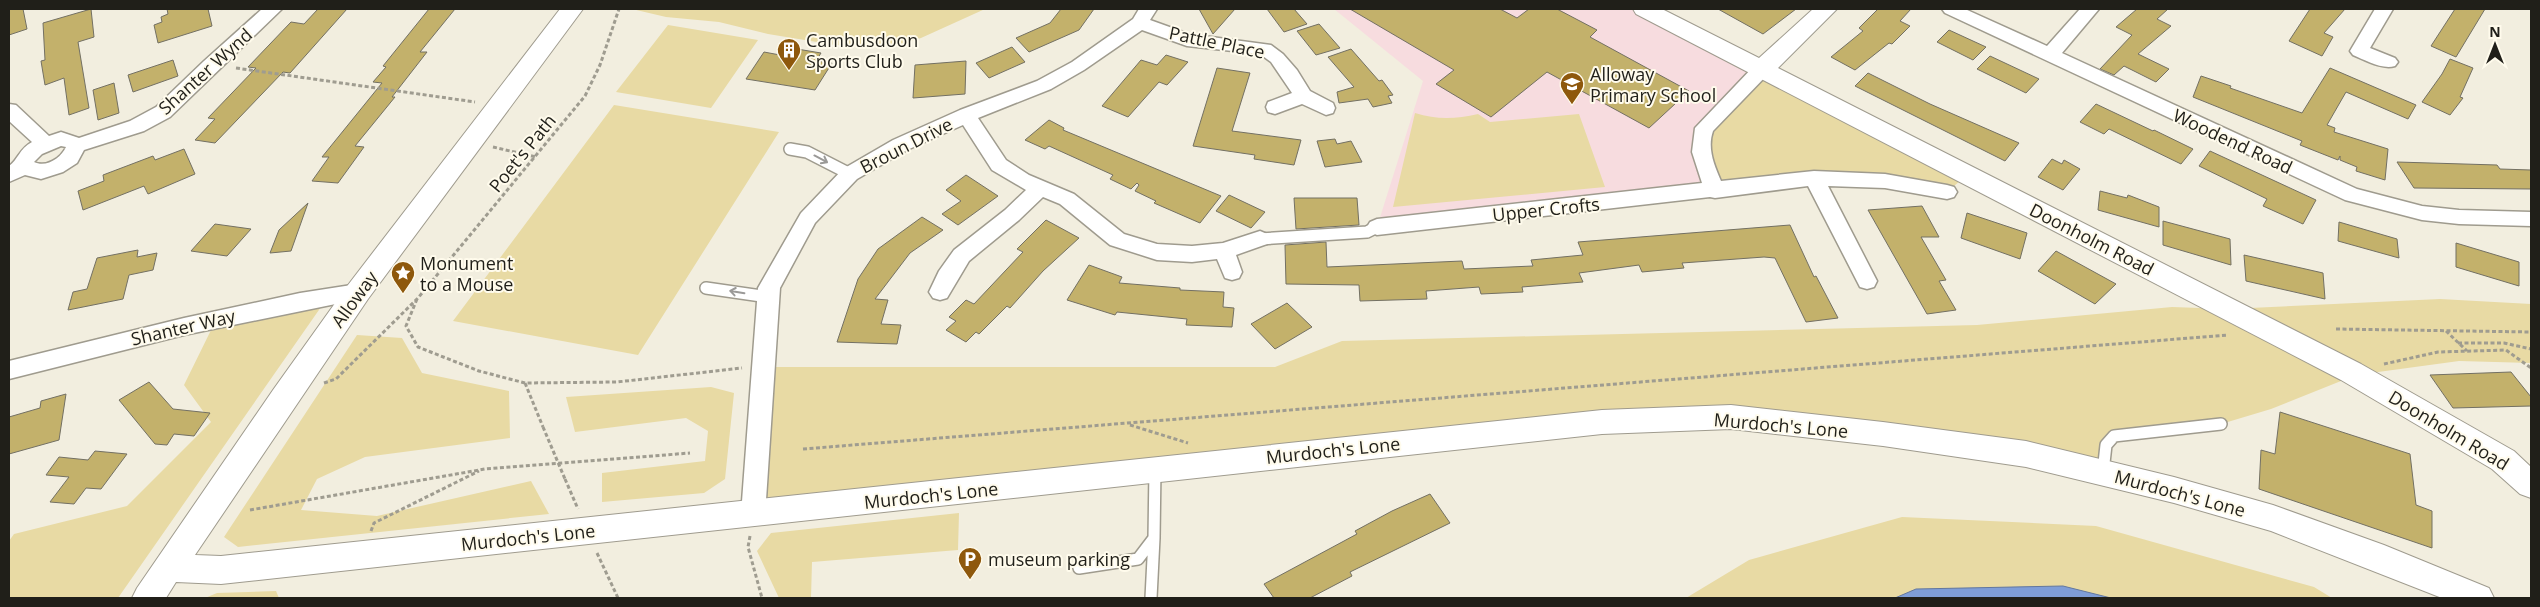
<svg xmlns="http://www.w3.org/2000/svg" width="2540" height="607" font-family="'Open Sans',sans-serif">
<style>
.education{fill:#f7dcdf}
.green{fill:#e8daa4}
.water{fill:#7e9dd7;stroke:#62779e}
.building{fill:#c3b16b;stroke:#737063}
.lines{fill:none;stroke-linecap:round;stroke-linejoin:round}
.lane-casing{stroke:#9f9b8e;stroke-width:14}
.street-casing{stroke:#9f9b8e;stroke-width:3}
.secondary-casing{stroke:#9f9b8e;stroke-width:2}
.path{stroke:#9f9c90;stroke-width:3;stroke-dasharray:4 2.5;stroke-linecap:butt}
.lane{stroke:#fff;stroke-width:11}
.street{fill:#fff;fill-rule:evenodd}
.secondary{fill:#fff;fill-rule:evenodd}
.path-bridge{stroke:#9f9c90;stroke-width:3;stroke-dasharray:4 2.5;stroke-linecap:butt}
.oneway{stroke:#9b9a98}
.labels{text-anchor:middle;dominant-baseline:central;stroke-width:4;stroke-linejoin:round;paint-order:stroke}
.poi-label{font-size:18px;fill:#201f19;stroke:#fffbec;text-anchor:start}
.street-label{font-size:18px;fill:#201f19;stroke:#fffbec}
</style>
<rect width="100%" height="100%" fill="#f2eedf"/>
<!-- education -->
<path class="education" d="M1334 9H1644L1762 69 1715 191 1377 227 1423 81Z"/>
<!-- green -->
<path class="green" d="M632 9H985L921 38 893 46 835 45 768 34 719 22 666 17Z
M668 25 758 40 711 108 616 92Z
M1762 69 1967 175 1947 192 1885 181 1715 191 1705 128Z
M614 105 779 132 638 355 453 321Z
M1415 113C1437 120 1456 119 1478 114L1490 122 1579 114 1605 187 1393 207Z
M2440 299 2531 304V363L2459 361 2356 375 2271 409 2221 424 2114 436 2103 472 1731 417 753 515 762 367H1275L1342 341 1977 325 2172 307 2228 309Z
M321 307 118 598H9V541L14 534 127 506 211 422 184 385 214 324Z
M357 335 402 338 422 373 509 391 510 438 365 457 317 479 301 510 377 516 531 481 549 514 238 547 224 537Z
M711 387 734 393 725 479 704 493 602 502V473L705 461 708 431 686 418 575 432 566 397Z
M959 513 958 550 812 562 811 598H779L757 551 771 533Z
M1902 517 2096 526 2314 587 2332 598H1686L1749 560Z
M276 591 279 598H205L217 593Z"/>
<!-- water -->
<path class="water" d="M2063 586 2111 598H1895L1916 589Z"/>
<!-- building -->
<path class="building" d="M9 9H23L27 29 9 35Z
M91 9 94 37 78 42 89 108 69 115 64 78 45 85 41 61 45 60 43 23Z
M167 9H208L212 26 158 43 154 25 162 22 161 17 168 14Z
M318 9H347L290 73 283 72 215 143 195 140 215 119 208 118 256 68 248 67 291 22 304 24Z
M429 9H455L420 52H427L392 97H395L355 146 364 147 338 183 312 181 329 157H322L382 83 373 82 386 67 383 66Z
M1061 9H1094L1079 30 1029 52 1016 38 1050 23Z
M1199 9H1235L1213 34Z
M1267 9H1294L1307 24 1284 32Z
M1350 9H1500L1517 18 1529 9H1557L1597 30 1590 37 1689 91 1649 128 1547 72 1491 117 1436 84 1454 70Z
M1718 9H1796L1763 34Z
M1878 9H1911L1900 21 1910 26 1892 44 1889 43 1855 70 1831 57 1863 31 1859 28Z
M2137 9H2168L2157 19 2171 26 2138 54 2169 69 2156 82 2124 66 2114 75 2100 69 2132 35 2116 27Z
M2310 9H2345L2324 33 2333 37 2322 56 2289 41Z
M2455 9H2485L2456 57 2431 46Z
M1319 24 1340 48 1316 55 1297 31Z
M1949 30 1986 47 1973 60 1937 42Z
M785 47 821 53 816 61 832 63 815 90 746 79 764 52 780 55Z
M1012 47 1025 62 989 78 976 63Z
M1351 49 1379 81 1382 80 1393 95 1388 96 1392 103 1373 107 1368 99 1339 103 1337 92 1354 87 1328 57Z
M1166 55 1188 62 1167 85 1159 82 1128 117 1102 106 1141 60 1157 65Z
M1990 56 2039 79 2026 93 1977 69Z
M2450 59 2473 68 2460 97 2463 98 2450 115 2422 102 2442 74Z
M173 60 178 76 133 92 128 75Z
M966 61 965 94 913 98 915 65Z
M1217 68 1250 73 1232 131 1301 140 1294 165 1254 159 1255 155 1193 146Z
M2330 68 2416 105 2408 119 2346 92 2327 125 2335 128 2334 132 2388 149 2385 180 2356 171 2357 167 2340 160V156L2338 160 2300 145 2302 141 2193 97 2201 76 2231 86 2230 88 2302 113Z
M1868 73 1930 104 2019 143 2005 161 1855 86Z
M114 83 119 113 98 120 93 90Z
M2096 104 2153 131 2154 130 2193 149 2181 164 2109 129 2104 134 2080 122Z
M1049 120 1064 128 1063 130 1221 196 1200 223 1154 203 1156 201 1135 191 1139 185 1137 183 1131 189 1110 179 1113 175 1049 146 1045 149 1025 140Z
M1335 139 1337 144 1351 141 1362 162 1325 167 1317 141Z
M184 149 195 174 148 194 144 186 83 210 78 191 104 181 103 175 153 156 155 160Z
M2210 151 2316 200 2303 224 2263 206 2267 199 2199 166Z
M2052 159 2062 164 2064 160 2080 169 2063 190 2038 177Z
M2397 162 2497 165 2500 169 2531 170V189L2414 188Z
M966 175 998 196 958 225 942 214 961 201 946 190Z
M2100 191 2127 198 2128 195 2159 207V227L2098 210Z
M1229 195 1265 212 1251 228 1216 211Z
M1294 198H1357L1359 225 1296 229Z
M308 203 291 251 270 253 279 230Z
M1922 206 1939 237H1921L1946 280 1939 281 1956 310 1927 314 1868 210Z
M1967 213 2027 233 2020 259 1961 238Z
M922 217 943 230 910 253 875 299 888 300 881 324 901 325 897 344 837 342 858 279 878 249Z
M1046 220 1079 238 1043 271 1010 308 1007 306 979 334 976 332 966 342 946 330 956 321 949 317 966 300 974 304 1023 252 1017 249Z
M2163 221 2230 239 2231 265 2163 245Z
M2339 222 2397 239 2399 258 2338 241Z
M215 224 251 229 227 256 191 251Z
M1790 225 1814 277 1816 276 1838 318 1806 322 1775 258 1764 257 1682 263 1684 268 1642 272 1639 265 1579 273 1583 282 1522 287 1523 292 1481 294 1479 287 1426 291 1427 299 1360 301 1359 285 1286 284 1285 245 1326 242 1327 267 1462 261 1464 269 1533 266 1531 260 1583 255 1578 242Z
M2456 243 2519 262V286L2456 267Z
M138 250 137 257 157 253 153 270 129 275 123 299 68 310 73 292 87 289 97 258Z
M2056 251 2116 284 2095 304 2038 271Z
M2244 255 2323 273 2325 299 2246 281Z
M1089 265 1122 277 1119 283 1180 288V290L1224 292 1223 307 1234 308 1232 327 1186 325 1187 319 1117 312 1115 315 1067 300Z
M1287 303 1312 327 1275 349 1251 324Z
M2511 372 2531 397V406L2453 408 2430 375Z
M149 382 173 409 210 413 194 436 174 434 167 445 155 444 119 400Z
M66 394 59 440 9 454V417L40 408 41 401Z
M2280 412 2410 454 2416 505 2432 511V548L2259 489 2261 450 2275 454Z
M95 451 127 454 101 489 86 488 74 504 50 502 69 477 46 475 59 457 88 460Z
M1430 494 1450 523 1350 572 1352 576 1310 598H1274L1264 584 1357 534 1355 531 1392 511Z"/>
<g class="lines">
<!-- lane casing -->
<g class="lane-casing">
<path id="lane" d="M790 149 807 152 850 174
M1260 239 1367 232 1377 227
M706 288 768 297
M2103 472 2106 445 2114 436 2221 424
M1079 568 1138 559 1154 538 1155 469
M1151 598 1154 538"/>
</g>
<!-- street casing -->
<g class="street-casing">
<path id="street" d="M262 9H282L170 117 144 131 84 150 77 163 63 172 41 179 25 175 9 182V166C18 160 19 149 32 142L9 121V104L16 105 49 136 61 132 79 138 130 121 156 107 204 61ZM61 146 66 147C61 158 46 168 34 162L42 154Z
M1139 9H1157L1150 20 1189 34 1271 45 1283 54 1297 70 1310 91 1333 103 1335 108 1333 113 1326 115 1302 104 1275 114 1268 112 1266 107 1268 102 1292 93 1271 62 1260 54 1187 46 1142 30 1084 70 1051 89 978 118 1006 160 1029 175 1074 194 1124 234 1157 244 1192 246 1223 243 1260 231 1267 234 1270 239 1267 244 1236 255 1242 272 1239 278 1232 280 1225 278 1217 259 1192 262 1157 260 1110 245 1060 204 1043 197 1019 220 969 261 947 298 940 300 933 298 929 292 939 271 954 250 1005 210 1026 190 992 170 963 125 907 150 857 179 815 223 780 288 765 515 761 522 753 525 745 522 741 515 758 288 801 213 843 169 893 140 960 110 1037 81 1072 62 1133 19Z
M1942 9H1965L2047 46 2080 9H2099L2062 53 2357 189 2422 206 2459 210 2531 212V226L2459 224 2422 220 2345 200 1945 13Z
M2375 9H2393L2370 48 2395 58 2398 62 2395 66C2382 70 2365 60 2353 55L2350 51Z
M1762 63 1769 65 1771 69 1769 73 1713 131C1707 148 1714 165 1721 181L1814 171 1885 174 1947 185 1954 187 1957 192 1954 197 1947 199 1885 188 1828 186 1877 281 1874 287 1867 289 1860 287 1808 186 1715 198 1710 197 1377 235 1370 232 1367 227 1370 222 1377 219 1702 183 1692 152 1695 128 1755 65Z
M358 284 365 286 369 292 365 298 184 335 9 379V361L184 318 300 293Z"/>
</g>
<!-- secondary casing -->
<g class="secondary-casing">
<path id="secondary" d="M560 9H583L368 299 195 555 221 556 1602 410 1731 405 1883 422 2026 441 2174 477 2273 505 2384 545 2489 588 2494 598H2442L2271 531 2174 503 2026 467 1883 446 1731 429 1602 434 221 584 176 582 166 598H132L137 588 273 390 348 285Z
M1633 9H1662L1759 58 1813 9H1837L1778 68 2361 364 2514 451 2531 467V498L2520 494 2492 469 2341 380 1636 14Z"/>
</g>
<!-- path -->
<path class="path" d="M236 68 475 102
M493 147 536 157
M417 299 406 326 418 347 479 371 525 383 617 382 742 368
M2336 329 2531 332
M2446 331 2467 351
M2458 343H2504L2531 349
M2384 364 2438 352 2506 350 2531 368
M324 383 336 379 418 298 585 96 600 65 619 9
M525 383 543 427
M1130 425 1188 443
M803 449 2228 335
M565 479 578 509
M250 510 485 469 690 453
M371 531 374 523 479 471
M750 536 748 547 762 598
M597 553 618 598"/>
<!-- lane -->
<use href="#lane" class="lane"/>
<!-- street -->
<use href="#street" class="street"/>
<!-- secondary -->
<use href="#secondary" class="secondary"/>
<!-- path-bridge -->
<path class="path-bridge" d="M543 427 565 479"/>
</g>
<!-- one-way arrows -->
<defs><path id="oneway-shaft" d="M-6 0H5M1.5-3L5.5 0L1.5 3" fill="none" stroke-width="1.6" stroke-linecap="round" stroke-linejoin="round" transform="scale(1.25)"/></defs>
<g class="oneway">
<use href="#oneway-shaft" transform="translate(821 159) rotate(28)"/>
<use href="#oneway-shaft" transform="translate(737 292) rotate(-171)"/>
</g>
<!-- icons -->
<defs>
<g id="building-pin" transform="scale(1.25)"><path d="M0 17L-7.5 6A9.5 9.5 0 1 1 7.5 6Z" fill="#8e580c" stroke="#fffbec"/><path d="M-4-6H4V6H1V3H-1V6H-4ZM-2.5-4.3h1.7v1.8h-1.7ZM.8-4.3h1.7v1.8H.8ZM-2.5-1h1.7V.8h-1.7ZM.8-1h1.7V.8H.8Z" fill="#fff"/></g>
<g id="school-pin" transform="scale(1.25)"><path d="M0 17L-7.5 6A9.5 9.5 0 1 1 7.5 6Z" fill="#8e580c" stroke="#fffbec"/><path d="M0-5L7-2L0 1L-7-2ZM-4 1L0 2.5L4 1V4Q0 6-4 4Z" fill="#fff"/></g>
<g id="sight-pin" transform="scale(1.25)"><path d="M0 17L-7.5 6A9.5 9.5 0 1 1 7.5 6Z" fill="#8e580c" stroke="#fffbec"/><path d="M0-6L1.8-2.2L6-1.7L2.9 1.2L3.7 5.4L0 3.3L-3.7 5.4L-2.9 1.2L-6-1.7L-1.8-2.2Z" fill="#fff"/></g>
<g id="parking-pin" transform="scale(1.25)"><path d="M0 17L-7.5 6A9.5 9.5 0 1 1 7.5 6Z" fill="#8e580c" stroke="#fffbec"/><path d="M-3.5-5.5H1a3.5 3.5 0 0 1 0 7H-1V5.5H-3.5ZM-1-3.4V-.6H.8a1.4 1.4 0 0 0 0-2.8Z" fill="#fff"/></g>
</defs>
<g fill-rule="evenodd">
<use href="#building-pin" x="789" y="50"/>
<use href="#school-pin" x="1572" y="84"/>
<use href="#sight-pin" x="403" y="273"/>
<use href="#parking-pin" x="970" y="559"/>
</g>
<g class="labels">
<!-- poi labels -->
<g class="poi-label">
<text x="806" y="40">Cambusdoon<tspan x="806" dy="21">Sports Club</tspan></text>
<text x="1590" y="74">Alloway<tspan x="1590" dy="21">Primary School</tspan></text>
<text x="420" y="263">Monument<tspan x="420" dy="21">to a Mouse</tspan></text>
<text x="988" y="559">museum parking</text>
</g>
<!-- street labels -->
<g class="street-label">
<text transform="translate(1217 42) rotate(12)">Pattle Place</text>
<text transform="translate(205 71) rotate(-42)">Shanter Wynd</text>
<text transform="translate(2233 141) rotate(25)">Woodend Road</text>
<text transform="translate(906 145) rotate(-27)">Broun Drive</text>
<text transform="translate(522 153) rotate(-51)">Poet's Path</text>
<text transform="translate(1546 209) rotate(-6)">Upper Crofts</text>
<text transform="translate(2092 239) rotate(27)">Doonholm Road</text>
<text transform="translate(354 299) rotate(-54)">Alloway</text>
<text transform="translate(183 327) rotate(-13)">Shanter Way</text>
<text transform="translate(1781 425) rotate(5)">Murdoch's Lone</text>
<text transform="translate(2449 430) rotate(31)">Doonholm Road</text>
<text transform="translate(1333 450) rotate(-6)">Murdoch's Lone</text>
<text transform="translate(2180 493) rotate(15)">Murdoch's Lone</text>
<text transform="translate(931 495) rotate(-6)">Murdoch's Lone</text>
<text transform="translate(528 537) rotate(-6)">Murdoch's Lone</text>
</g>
</g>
<!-- border -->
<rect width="2540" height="607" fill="none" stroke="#201f19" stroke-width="20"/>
<!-- north arrow -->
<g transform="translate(2495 45)" stroke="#fffbec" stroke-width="4" paint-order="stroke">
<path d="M0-4L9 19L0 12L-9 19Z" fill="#201f19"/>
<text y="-8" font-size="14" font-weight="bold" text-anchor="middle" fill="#201f19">N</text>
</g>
</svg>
